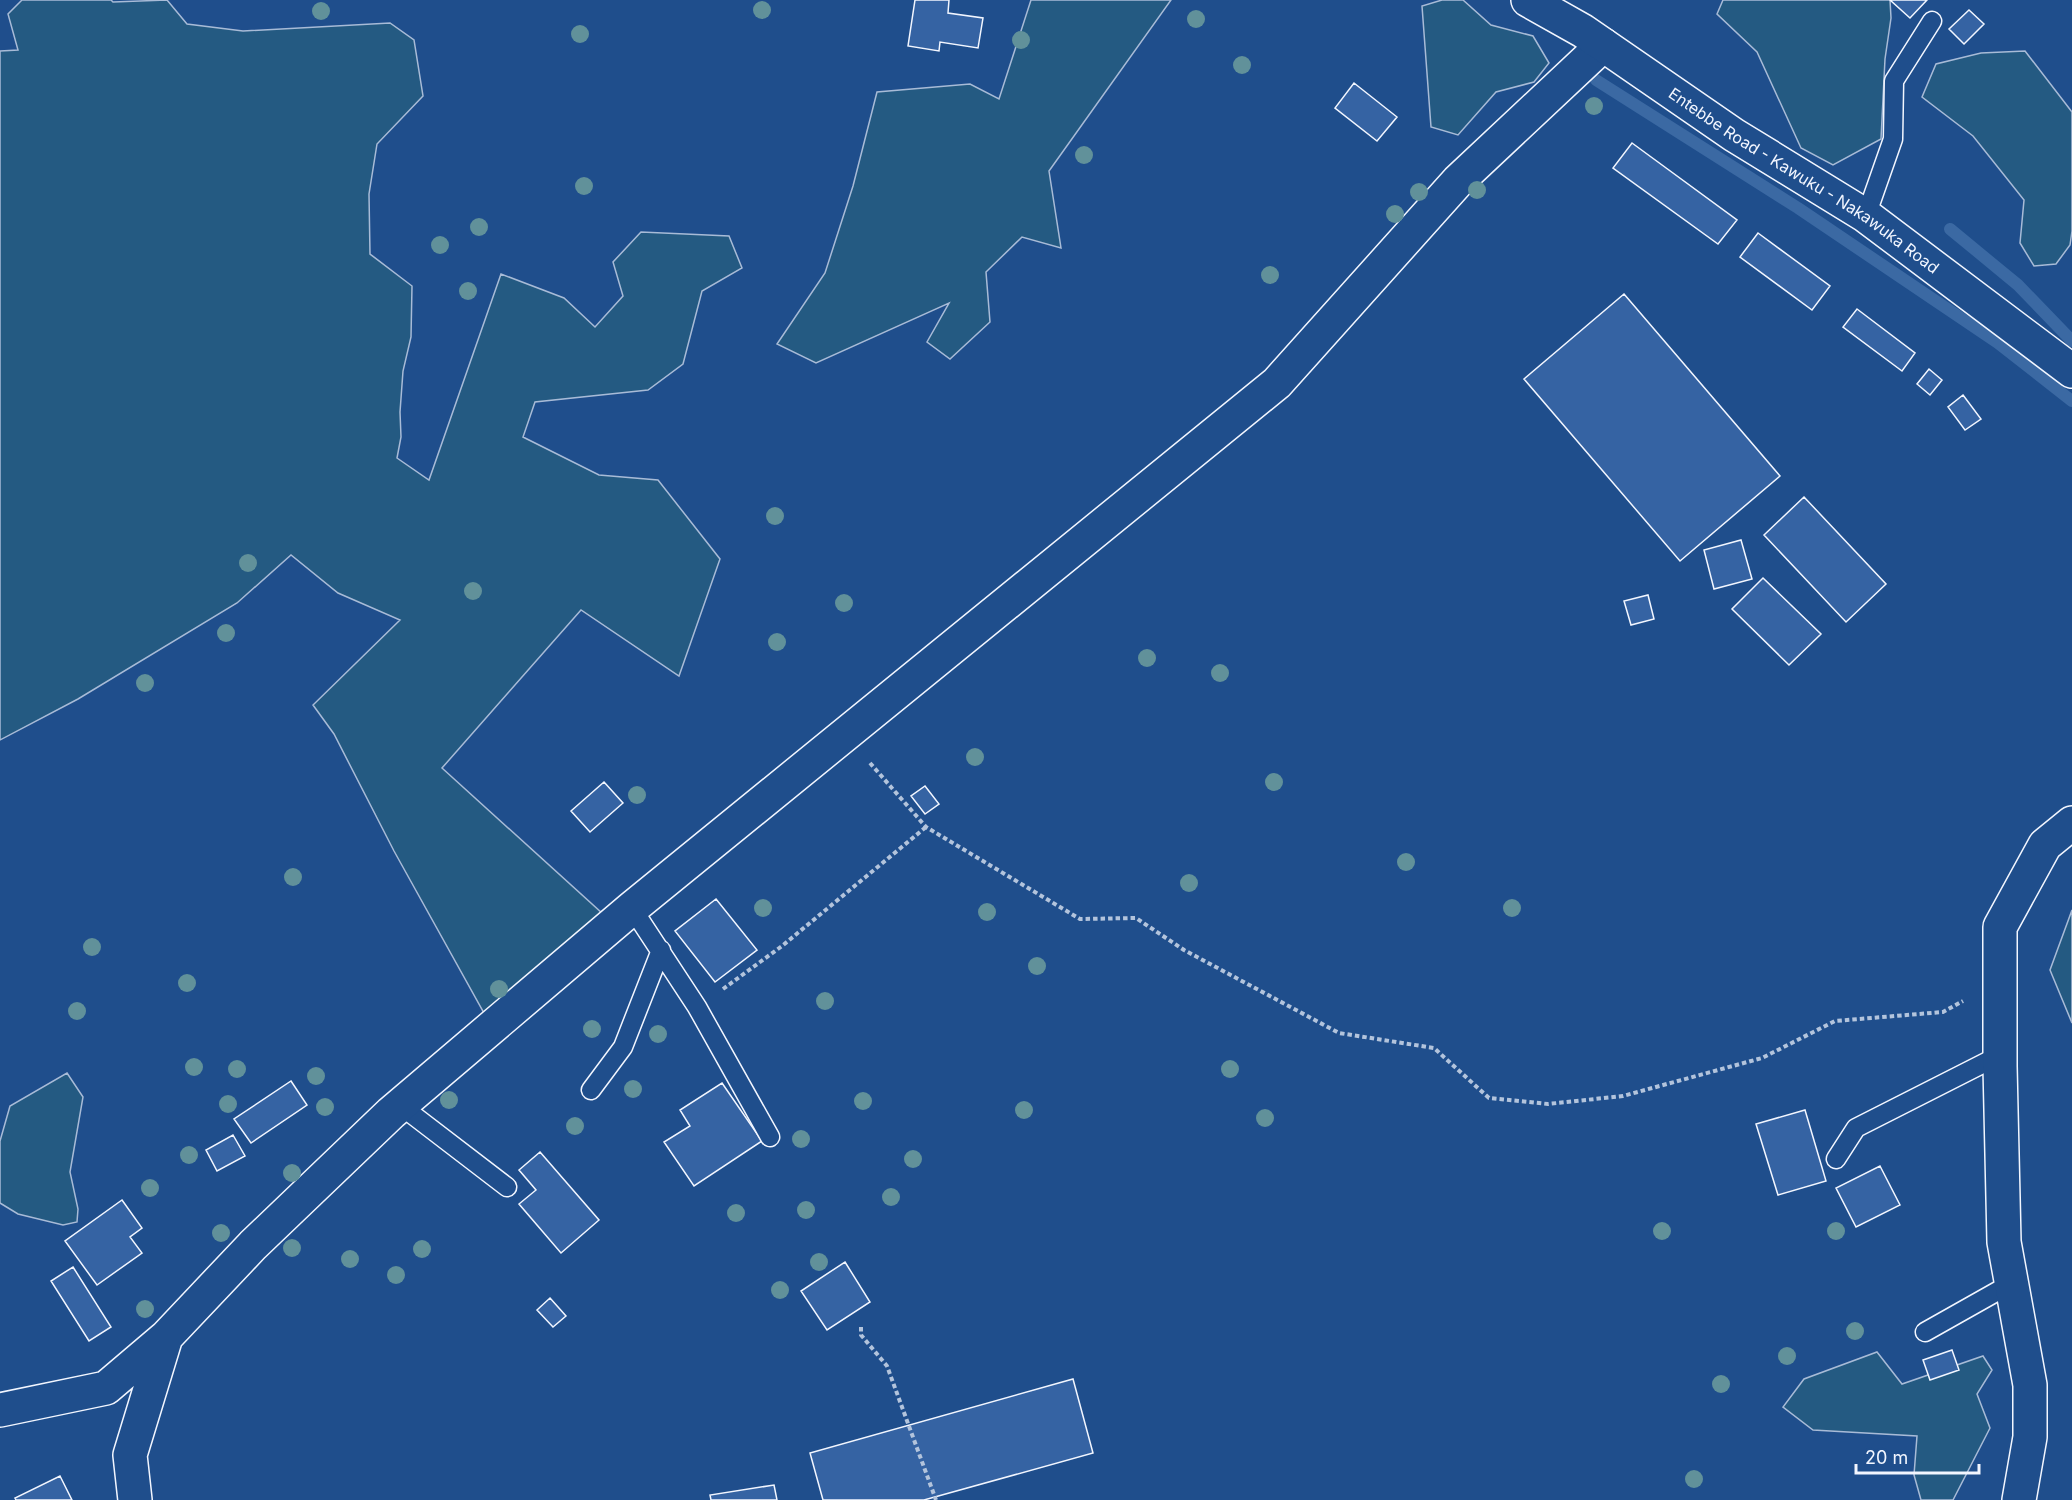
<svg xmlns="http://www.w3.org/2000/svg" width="2072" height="1500" font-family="Inter,sans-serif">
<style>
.green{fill:#245a82;stroke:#a8bbd7;stroke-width:1.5}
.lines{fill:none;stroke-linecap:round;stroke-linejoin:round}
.stream{stroke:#3b69a3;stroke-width:12}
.building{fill:#3563a3;stroke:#f2f6ff;stroke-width:1.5}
.lane-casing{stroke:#f2f6ff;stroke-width:21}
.street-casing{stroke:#f2f6ff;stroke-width:36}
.secondary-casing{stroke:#f2f6ff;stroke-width:36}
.path{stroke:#b3c4dc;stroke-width:4;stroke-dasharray:4.5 3;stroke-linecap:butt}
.lane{stroke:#1f4e8c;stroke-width:18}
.street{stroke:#1f4e8c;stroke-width:33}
.secondary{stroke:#1f4e8c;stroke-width:33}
.tree{fill:#61919a}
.labels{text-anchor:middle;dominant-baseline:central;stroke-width:4.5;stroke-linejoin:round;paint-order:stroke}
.street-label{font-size:16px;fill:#f2f6ff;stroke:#1f4e8c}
</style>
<rect width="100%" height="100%" fill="#1f4e8c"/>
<!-- green -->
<path class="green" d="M22 0H111L113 2 167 0 187 24 243 31 390 23 414 40 423 96 377 144 369 194 370 254 412 286 411 337 403 371 400 412 401 437 397 458 429 480 501 274 564 298 595 327 623 296 613 262 641 232 729 236 742 268 702 291 683 364 648 390 535 402 523 437 599 475 658 480 720 559 679 676 581 610 442 768 603 914 484 1013 394 851 334 734 313 705 400 620 338 593 291 555 237 603 78 699 0 740V51L18 50 8 14Z
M1031 0H1171L1049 171 1061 248 1022 237 986 272 990 322 950 359 927 342 949 303 816 363 777 344 825 273 853 186 877 92 970 84 999 99Z
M1442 0H1463L1491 25 1533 36 1549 63 1534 82 1496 92 1458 135 1431 127 1422 6Z
M1723 0H1890L1891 18 1885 59 1881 139 1833 165 1801 148 1757 52 1717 14Z
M2025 51 2072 112V231L2070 245 2056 264 2034 266 2020 243 2024 200 1973 136 1922 97 1936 64 1981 53Z
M2072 910V1023L2050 970Z
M67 1073 83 1097 70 1172 78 1209 77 1222 63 1225 18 1214 0 1203V1141L10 1106Z
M1877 1352 1902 1384 1983 1356 1992 1370 1977 1394 1990 1428 1953 1500H1921L1914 1475 1917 1436 1813 1430 1783 1407 1804 1379Z"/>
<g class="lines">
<!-- stream -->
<path class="stream" d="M1596 80 1798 208 1998 343 2072 401
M1950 229 2018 285 2072 341"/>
</g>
<!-- building -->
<path class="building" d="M915 0H949L948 13 983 18 978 48 940 42 939 51 908 46Z
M1890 0H1927L1910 18Z
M1969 10 1984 24 1964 44 1949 29Z
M1354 83 1397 117 1377 141 1335 108Z
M1632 143 1737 220 1718 244 1613 168Z
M1758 233 1830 286 1812 310 1740 257Z
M1624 294 1780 476 1680 561 1524 379Z
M1857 309 1915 353 1902 371 1843 327Z
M1929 369 1942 380 1930 395 1917 384Z
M1963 395 1981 419 1965 430 1948 407Z
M1804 497 1886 584 1846 622 1764 535Z
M1741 540 1752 579 1714 589 1704 550Z
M1763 578 1821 634 1789 665 1732 609Z
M1648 595 1654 619 1631 625 1624 601Z
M604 782 623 803 590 832 571 811Z
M925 786 939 804 925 814 911 796Z
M716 899 757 950 715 982 675 931Z
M291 1081 307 1105 251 1143 234 1119Z
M722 1083 762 1141 694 1186 664 1142 690 1126 680 1110Z
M1805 1110 1826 1181 1778 1195 1756 1124Z
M233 1135 245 1156 217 1171 206 1150Z
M540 1152 599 1220 561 1253 519 1204 536 1190 519 1170Z
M1880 1166 1900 1205 1856 1227 1836 1188Z
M122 1200 142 1228 130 1237 142 1253 97 1285 65 1241Z
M845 1262 870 1302 827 1330 801 1291Z
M73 1267 111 1327 89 1341 51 1281Z
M550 1298 566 1316 553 1327 537 1310Z
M1952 1350 1959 1370 1930 1380 1923 1360Z
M1073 1379 1093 1453 924 1500H823L810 1453Z
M60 1476 72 1500H16L15 1498Z
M774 1485 777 1500H711L710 1495Z"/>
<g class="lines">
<!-- lane casing -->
<g class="lane-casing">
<path id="lane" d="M1866 216 1893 139 1894 81 1932 21
M632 908 697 1007 770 1137
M591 1090 623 1047 661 950
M400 1105 507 1187
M1836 1159 1856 1128 2000 1055
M1925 1332 2012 1283"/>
</g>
<!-- street casing -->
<g class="street-casing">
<path id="street" d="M0 1410 106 1388 166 1337
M135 1500 130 1455 166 1337 253 1245 391 1113 632 908 1277 383 1458 181 1603 45
M2019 1500 2030 1437V1385L2004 1242 2000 1066V927L2045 845 2072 823"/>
</g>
<!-- secondary casing -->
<g class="secondary-casing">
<g id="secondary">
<path id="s1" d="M1528 0 1583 31 1734 135 1866 216 2072 371"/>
</g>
</g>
<!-- path -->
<path class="path" d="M870 763 926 827 1080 919 1136 918 1184 950 1339 1033 1434 1048 1489 1098 1548 1104 1623 1096 1762 1058 1835 1021 1943 1012 1963 1001
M723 989 782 946 926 827
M861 1327V1335L887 1366 936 1500"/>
<!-- lane -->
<use href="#lane" class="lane"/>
<!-- street -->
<use href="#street" class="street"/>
<!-- secondary -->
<use href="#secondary" class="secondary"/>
</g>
<!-- trees -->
<g class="tree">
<circle cx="762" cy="10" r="9"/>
<circle cx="321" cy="11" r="9"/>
<circle cx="1196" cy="19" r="9"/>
<circle cx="580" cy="34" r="9"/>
<circle cx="1021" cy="40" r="9"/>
<circle cx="1242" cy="65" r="9"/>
<circle cx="1594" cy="106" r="9"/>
<circle cx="1084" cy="155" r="9"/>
<circle cx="584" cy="186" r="9"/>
<circle cx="1477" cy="190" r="9"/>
<circle cx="1419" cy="192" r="9"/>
<circle cx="1395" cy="214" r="9"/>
<circle cx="479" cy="227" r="9"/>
<circle cx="440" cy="245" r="9"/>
<circle cx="1270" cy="275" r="9"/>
<circle cx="468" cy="291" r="9"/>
<circle cx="775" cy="516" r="9"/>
<circle cx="248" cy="563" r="9"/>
<circle cx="473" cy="591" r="9"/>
<circle cx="844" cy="603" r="9"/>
<circle cx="226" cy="633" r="9"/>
<circle cx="777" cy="642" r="9"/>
<circle cx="1147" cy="658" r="9"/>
<circle cx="1220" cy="673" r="9"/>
<circle cx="145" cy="683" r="9"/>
<circle cx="975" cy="757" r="9"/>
<circle cx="1274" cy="782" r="9"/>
<circle cx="637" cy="795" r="9"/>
<circle cx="1406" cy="862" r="9"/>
<circle cx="293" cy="877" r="9"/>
<circle cx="1189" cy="883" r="9"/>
<circle cx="763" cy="908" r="9"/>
<circle cx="1512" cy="908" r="9"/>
<circle cx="987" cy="912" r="9"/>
<circle cx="92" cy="947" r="9"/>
<circle cx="1037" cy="966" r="9"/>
<circle cx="187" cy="983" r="9"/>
<circle cx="499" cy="989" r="9"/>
<circle cx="825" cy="1001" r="9"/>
<circle cx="77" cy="1011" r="9"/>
<circle cx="592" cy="1029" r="9"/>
<circle cx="658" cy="1034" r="9"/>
<circle cx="194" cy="1067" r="9"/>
<circle cx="237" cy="1069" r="9"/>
<circle cx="1230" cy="1069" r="9"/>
<circle cx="316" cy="1076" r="9"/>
<circle cx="633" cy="1089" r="9"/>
<circle cx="449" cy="1100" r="9"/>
<circle cx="863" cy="1101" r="9"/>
<circle cx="228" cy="1104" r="9"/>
<circle cx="325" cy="1107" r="9"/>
<circle cx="1024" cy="1110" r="9"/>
<circle cx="1265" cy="1118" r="9"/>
<circle cx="575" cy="1126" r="9"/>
<circle cx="801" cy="1139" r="9"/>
<circle cx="189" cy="1155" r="9"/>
<circle cx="913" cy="1159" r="9"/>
<circle cx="292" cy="1173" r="9"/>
<circle cx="150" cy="1188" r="9"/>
<circle cx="891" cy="1197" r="9"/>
<circle cx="806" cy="1210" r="9"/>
<circle cx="736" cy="1213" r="9"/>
<circle cx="1662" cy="1231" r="9"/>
<circle cx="1836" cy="1231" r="9"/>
<circle cx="221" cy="1233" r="9"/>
<circle cx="292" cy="1248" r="9"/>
<circle cx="422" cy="1249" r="9"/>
<circle cx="350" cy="1259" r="9"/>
<circle cx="819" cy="1262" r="9"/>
<circle cx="396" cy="1275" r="9"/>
<circle cx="780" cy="1290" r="9"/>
<circle cx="145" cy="1309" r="9"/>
<circle cx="1855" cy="1331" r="9"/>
<circle cx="1787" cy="1356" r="9"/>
<circle cx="1721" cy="1384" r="9"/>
<circle cx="1694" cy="1479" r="9"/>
</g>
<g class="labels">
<!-- street labels -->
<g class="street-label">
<text stroke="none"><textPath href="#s1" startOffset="330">Entebbe Road - Kawuku - Nakawuka Road</textPath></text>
</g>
</g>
<!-- scale -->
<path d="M1856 1464v9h123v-9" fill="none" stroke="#f2f6ff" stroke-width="3"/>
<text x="1865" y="1464" font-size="18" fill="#f2f6ff" stroke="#1f4e8c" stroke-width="4.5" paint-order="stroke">20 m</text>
</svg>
